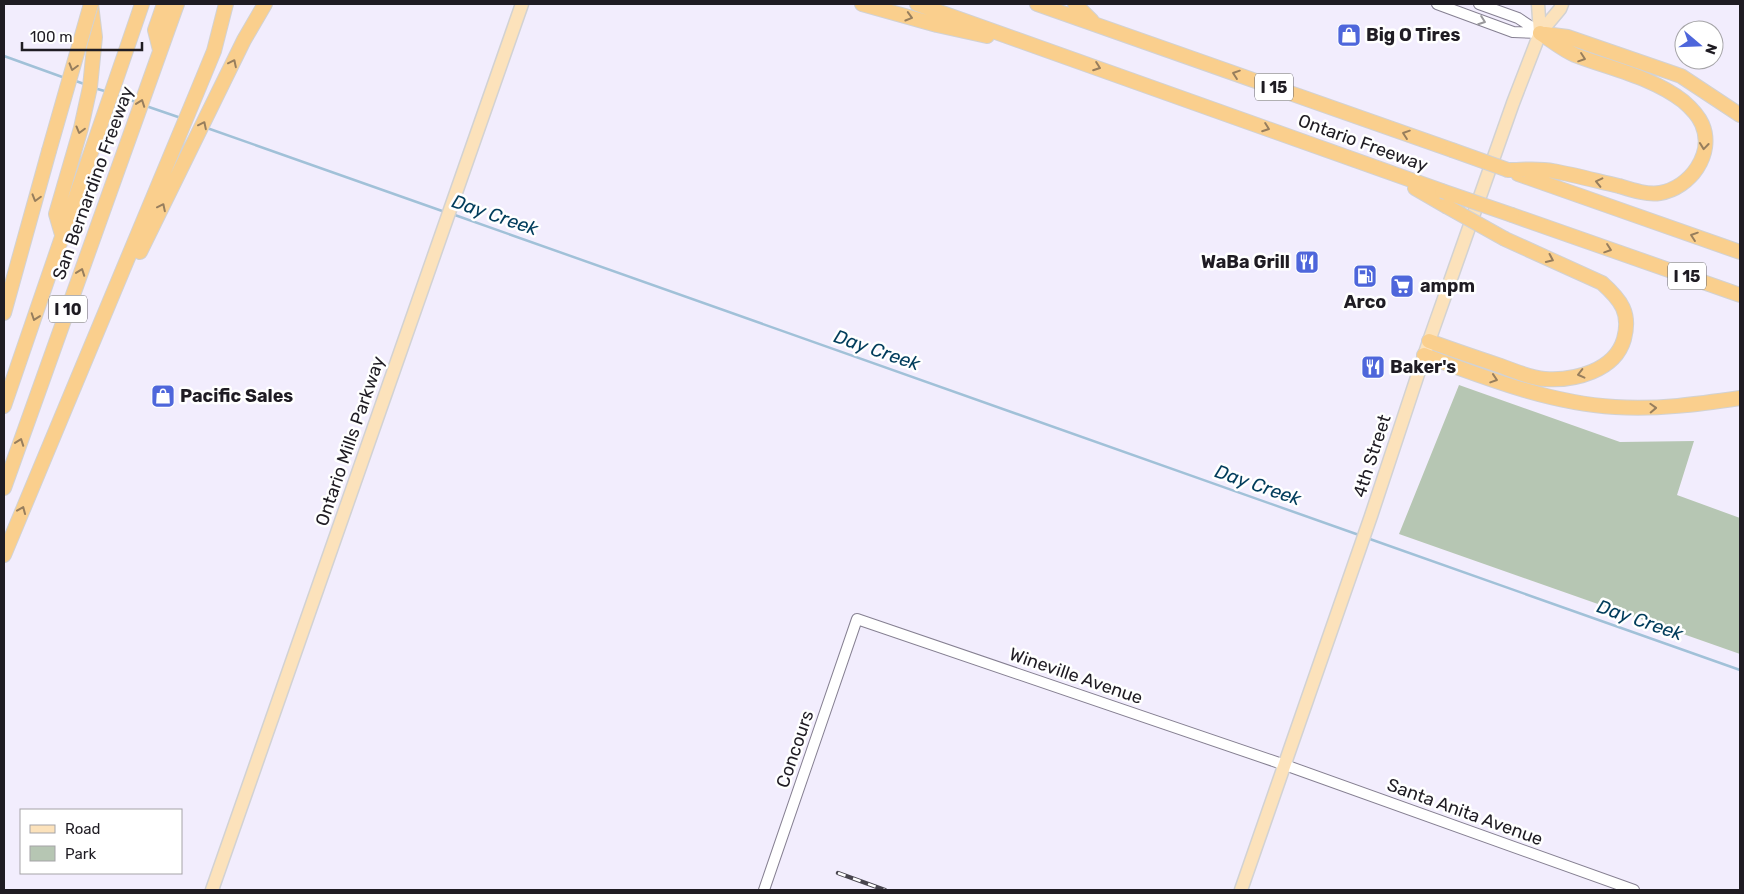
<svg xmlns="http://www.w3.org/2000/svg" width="1744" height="894" font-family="Rubik,sans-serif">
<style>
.green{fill:#b6c6b3}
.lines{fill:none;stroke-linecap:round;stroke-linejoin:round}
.stream{stroke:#a1c1d8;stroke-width:2.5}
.minor-casing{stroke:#868092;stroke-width:12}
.major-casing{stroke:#d2d2d3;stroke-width:15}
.highway-casing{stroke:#d2d2d3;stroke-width:16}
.minor{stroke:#fff;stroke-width:10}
.major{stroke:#fce2bb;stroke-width:12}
.highway{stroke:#facf8d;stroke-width:14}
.rail-casing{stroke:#48454e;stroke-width:4.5}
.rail{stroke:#fff;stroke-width:2.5;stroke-dasharray:8;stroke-linecap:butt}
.highway-bridge-casing{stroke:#d2d2d3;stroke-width:16;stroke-linecap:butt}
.highway-bridge{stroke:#facf8d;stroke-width:14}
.oneway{stroke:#977e5d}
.oneway2{stroke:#9a999c}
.labels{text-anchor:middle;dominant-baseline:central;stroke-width:5;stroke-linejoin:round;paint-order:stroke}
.shield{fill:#fff;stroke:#626065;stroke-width:1}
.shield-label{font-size:16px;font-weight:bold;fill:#1f1c23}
.poi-label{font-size:18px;font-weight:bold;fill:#1f1c23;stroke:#fff;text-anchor:start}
.street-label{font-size:18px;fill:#1f1c23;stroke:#fff}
.water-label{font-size:19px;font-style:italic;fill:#003c5b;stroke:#fff}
</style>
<rect width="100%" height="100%" fill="#f2edfd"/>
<!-- green -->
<path class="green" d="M1459 385 1620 442 1694 441 1677 495 1740 518V654L1399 534Z"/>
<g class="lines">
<!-- stream -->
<path class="stream" d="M4 56 65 78
M73 80 87 85
M94 88 108 92
M115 95 136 102
M146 106 181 118
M207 128 445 212
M452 214 1359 535
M1367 538 1740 670"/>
<!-- minor casing -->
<g class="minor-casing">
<path id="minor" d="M1437 4 1513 32 1540 33
M1479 4 1518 18 1539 32
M764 890 857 619 1285 765 1634 890"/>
</g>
<!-- major casing -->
<g class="major-casing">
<path id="major" d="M1538 4 1540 33
M212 890 522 4
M1241 890 1371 516 1429 341 1513 103 1540 33 1560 9 1562 4"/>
</g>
<!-- highway casing -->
<g class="highway-casing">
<path id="highway" d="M862 4 937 25 987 36
M917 4 1442 191
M1037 4 1452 150
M1075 4 1092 21
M1545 34 1568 37 1681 76 1740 115
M160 50 155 30 164 4
M1508 170C1522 170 1539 168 1553 171 1575 175 1597 181 1619 186 1632 190 1647 195 1660 193 1690 188 1715 154 1702 124 1698 115 1690 107 1683 101 1652 77 1611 69 1575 55 1563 50 1551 40 1540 33
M1518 174 1740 252
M1415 188 1446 206
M1512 215 1740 295
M63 238 56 214 81 128 90 87 95 37 91 4
M140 252 244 40 265 4
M4 313 49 151
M1429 341C1453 350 1477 358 1501 366 1515 371 1530 378 1545 379 1574 381 1615 371 1624 339 1631 313 1621 300 1602 283L1505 239
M1424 355C1486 378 1549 403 1615 407 1657 410 1699 404 1740 398
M4 406 142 4
M4 488 177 4
M4 555 195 97 214 51 226 4"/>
</g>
<!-- minor -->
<use href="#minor" class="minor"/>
<!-- major -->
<use href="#major" class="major"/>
<!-- highway -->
<use href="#highway" class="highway"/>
<!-- rail casing -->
<g class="rail-casing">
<path id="rail" d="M838 873 885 890"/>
</g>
<!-- rail -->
<use href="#rail" class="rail"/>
<!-- highway-bridge casing -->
<g class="highway-bridge-casing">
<path id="highway-bridge" d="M1452 150 1508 170
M49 151 91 4
M1442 191 1512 215
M1446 206 1505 239"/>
</g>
<!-- highway-bridge -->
<use href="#highway-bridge" class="highway-bridge"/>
</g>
<!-- one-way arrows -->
<defs><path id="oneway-chevron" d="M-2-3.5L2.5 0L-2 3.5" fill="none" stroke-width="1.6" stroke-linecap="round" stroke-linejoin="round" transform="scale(1.25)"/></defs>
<g class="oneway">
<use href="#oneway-chevron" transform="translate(909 17) rotate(16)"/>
<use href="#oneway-chevron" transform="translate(1582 58) rotate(19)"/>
<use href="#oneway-chevron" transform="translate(233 63) rotate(-64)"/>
<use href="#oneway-chevron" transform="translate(73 67) rotate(106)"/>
<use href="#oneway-chevron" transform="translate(1097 67) rotate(20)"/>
<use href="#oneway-chevron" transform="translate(1236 74) rotate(-161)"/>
<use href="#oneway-chevron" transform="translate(141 103) rotate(-70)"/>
<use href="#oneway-chevron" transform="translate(203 125) rotate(-64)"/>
<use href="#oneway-chevron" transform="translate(1266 128) rotate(20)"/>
<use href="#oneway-chevron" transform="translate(80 130) rotate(105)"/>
<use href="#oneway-chevron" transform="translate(1406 134) rotate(-161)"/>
<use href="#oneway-chevron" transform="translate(1704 146) rotate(96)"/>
<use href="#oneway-chevron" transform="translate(1599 182) rotate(-167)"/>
<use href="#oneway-chevron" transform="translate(36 198) rotate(106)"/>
<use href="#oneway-chevron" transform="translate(162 207) rotate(-64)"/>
<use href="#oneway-chevron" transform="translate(1694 236) rotate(-161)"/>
<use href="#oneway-chevron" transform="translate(1608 249) rotate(19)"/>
<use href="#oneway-chevron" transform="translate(1550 259) rotate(25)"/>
<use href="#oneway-chevron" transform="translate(81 272) rotate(-70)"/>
<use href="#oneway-chevron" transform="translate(35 317) rotate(109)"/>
<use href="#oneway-chevron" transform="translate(1581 374) rotate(166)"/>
<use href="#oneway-chevron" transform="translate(1494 379) rotate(18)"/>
<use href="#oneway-chevron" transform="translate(1653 408) rotate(-2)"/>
<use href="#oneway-chevron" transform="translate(20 442) rotate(-70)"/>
<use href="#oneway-chevron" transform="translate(22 510) rotate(-67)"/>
</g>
<use class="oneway2" href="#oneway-chevron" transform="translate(1482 21) rotate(20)"/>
<!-- icons -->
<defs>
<g id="shop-square" transform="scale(1.25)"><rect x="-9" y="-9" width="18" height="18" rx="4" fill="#4e66db" stroke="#fff"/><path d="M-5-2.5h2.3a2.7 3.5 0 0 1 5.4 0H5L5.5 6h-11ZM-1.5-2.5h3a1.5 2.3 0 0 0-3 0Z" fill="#fff"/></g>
<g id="restaurant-square" transform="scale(1.25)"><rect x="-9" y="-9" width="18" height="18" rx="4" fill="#4e66db" stroke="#fff"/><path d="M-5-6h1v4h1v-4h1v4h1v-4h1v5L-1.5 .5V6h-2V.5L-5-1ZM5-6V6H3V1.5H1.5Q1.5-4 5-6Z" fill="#fff"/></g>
<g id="fuel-square" transform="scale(1.25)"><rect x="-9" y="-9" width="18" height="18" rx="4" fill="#4e66db" stroke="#fff"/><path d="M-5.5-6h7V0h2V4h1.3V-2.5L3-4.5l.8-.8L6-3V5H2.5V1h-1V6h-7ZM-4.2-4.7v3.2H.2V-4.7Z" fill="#fff"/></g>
<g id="supermarket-square" transform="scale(1.25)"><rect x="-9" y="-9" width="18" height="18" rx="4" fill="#4e66db" stroke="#fff"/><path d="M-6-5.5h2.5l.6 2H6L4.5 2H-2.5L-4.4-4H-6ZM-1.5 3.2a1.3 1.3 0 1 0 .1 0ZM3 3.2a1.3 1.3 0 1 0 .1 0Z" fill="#fff"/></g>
</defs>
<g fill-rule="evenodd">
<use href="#shop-square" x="1349" y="35"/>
<use href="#restaurant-square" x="1307" y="262"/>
<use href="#fuel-square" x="1365" y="276"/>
<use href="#supermarket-square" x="1402" y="286"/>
<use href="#restaurant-square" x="1373" y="367"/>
<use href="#shop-square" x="163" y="396"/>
</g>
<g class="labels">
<!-- shield labels -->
<g class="shield">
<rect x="1255" y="73.5" width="38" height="27" rx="4"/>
<rect x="1668" y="262.5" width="38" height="27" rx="4"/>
<rect x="49" y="295.5" width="38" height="27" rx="4"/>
</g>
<g class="shield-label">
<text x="1274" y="87">I 15</text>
<text x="1687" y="276">I 15</text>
<text x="68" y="309">I 10</text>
</g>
<!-- poi labels -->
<g class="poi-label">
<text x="1366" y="35">Big O Tires</text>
<text x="1290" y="262" text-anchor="end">WaBa Grill</text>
<text x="1420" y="286">ampm</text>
<text x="1365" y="302" text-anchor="middle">Arco</text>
<text x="1390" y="367">Baker's</text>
<text x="180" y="396">Pacific Sales</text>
</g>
<!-- street labels -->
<g class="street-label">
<text transform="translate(1363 143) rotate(20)">Ontario Freeway</text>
<text transform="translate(93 183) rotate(-70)">San Bernardino Freeway</text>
<text transform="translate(350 441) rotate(-71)">Ontario Mills Parkway</text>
<text transform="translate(1372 456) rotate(-72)">4th Street</text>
<text transform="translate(1076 676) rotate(19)">Wineville Avenue</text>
<text transform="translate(795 749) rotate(-71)">Concours</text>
<text transform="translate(1465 812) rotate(20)">Santa Anita Avenue</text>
</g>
<!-- water labels -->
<g class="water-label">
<text transform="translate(495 215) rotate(19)">Day Creek</text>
<text transform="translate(877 350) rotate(19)">Day Creek</text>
<text transform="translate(1258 485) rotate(19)">Day Creek</text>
<text transform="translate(1640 620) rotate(19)">Day Creek</text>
</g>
</g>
<!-- border -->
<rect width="1744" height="894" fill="none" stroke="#1f1c23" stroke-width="10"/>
<!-- legend -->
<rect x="20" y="809" width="162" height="65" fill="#ffffff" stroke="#a5a4a7"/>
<rect x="30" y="825" width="25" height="8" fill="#fce2bb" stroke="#a5a4a7"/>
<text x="65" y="834" font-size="15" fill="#1f1c23">Road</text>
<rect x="30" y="846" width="25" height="15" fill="#b6c6b3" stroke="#a5a4a7"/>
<text x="65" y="859" font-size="15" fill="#1f1c23">Park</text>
<!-- north arrow -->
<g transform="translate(1699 45) rotate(109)"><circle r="24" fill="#ffffff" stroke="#a5a4a7"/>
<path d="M0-4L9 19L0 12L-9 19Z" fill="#4e66db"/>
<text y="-8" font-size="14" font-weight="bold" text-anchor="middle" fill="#1f1c23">N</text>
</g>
<!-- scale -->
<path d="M22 42v8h120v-8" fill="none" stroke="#1f1c23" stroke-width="2.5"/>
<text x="30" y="42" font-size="15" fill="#1f1c23" stroke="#ffffff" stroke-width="4" paint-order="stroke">100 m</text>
</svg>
